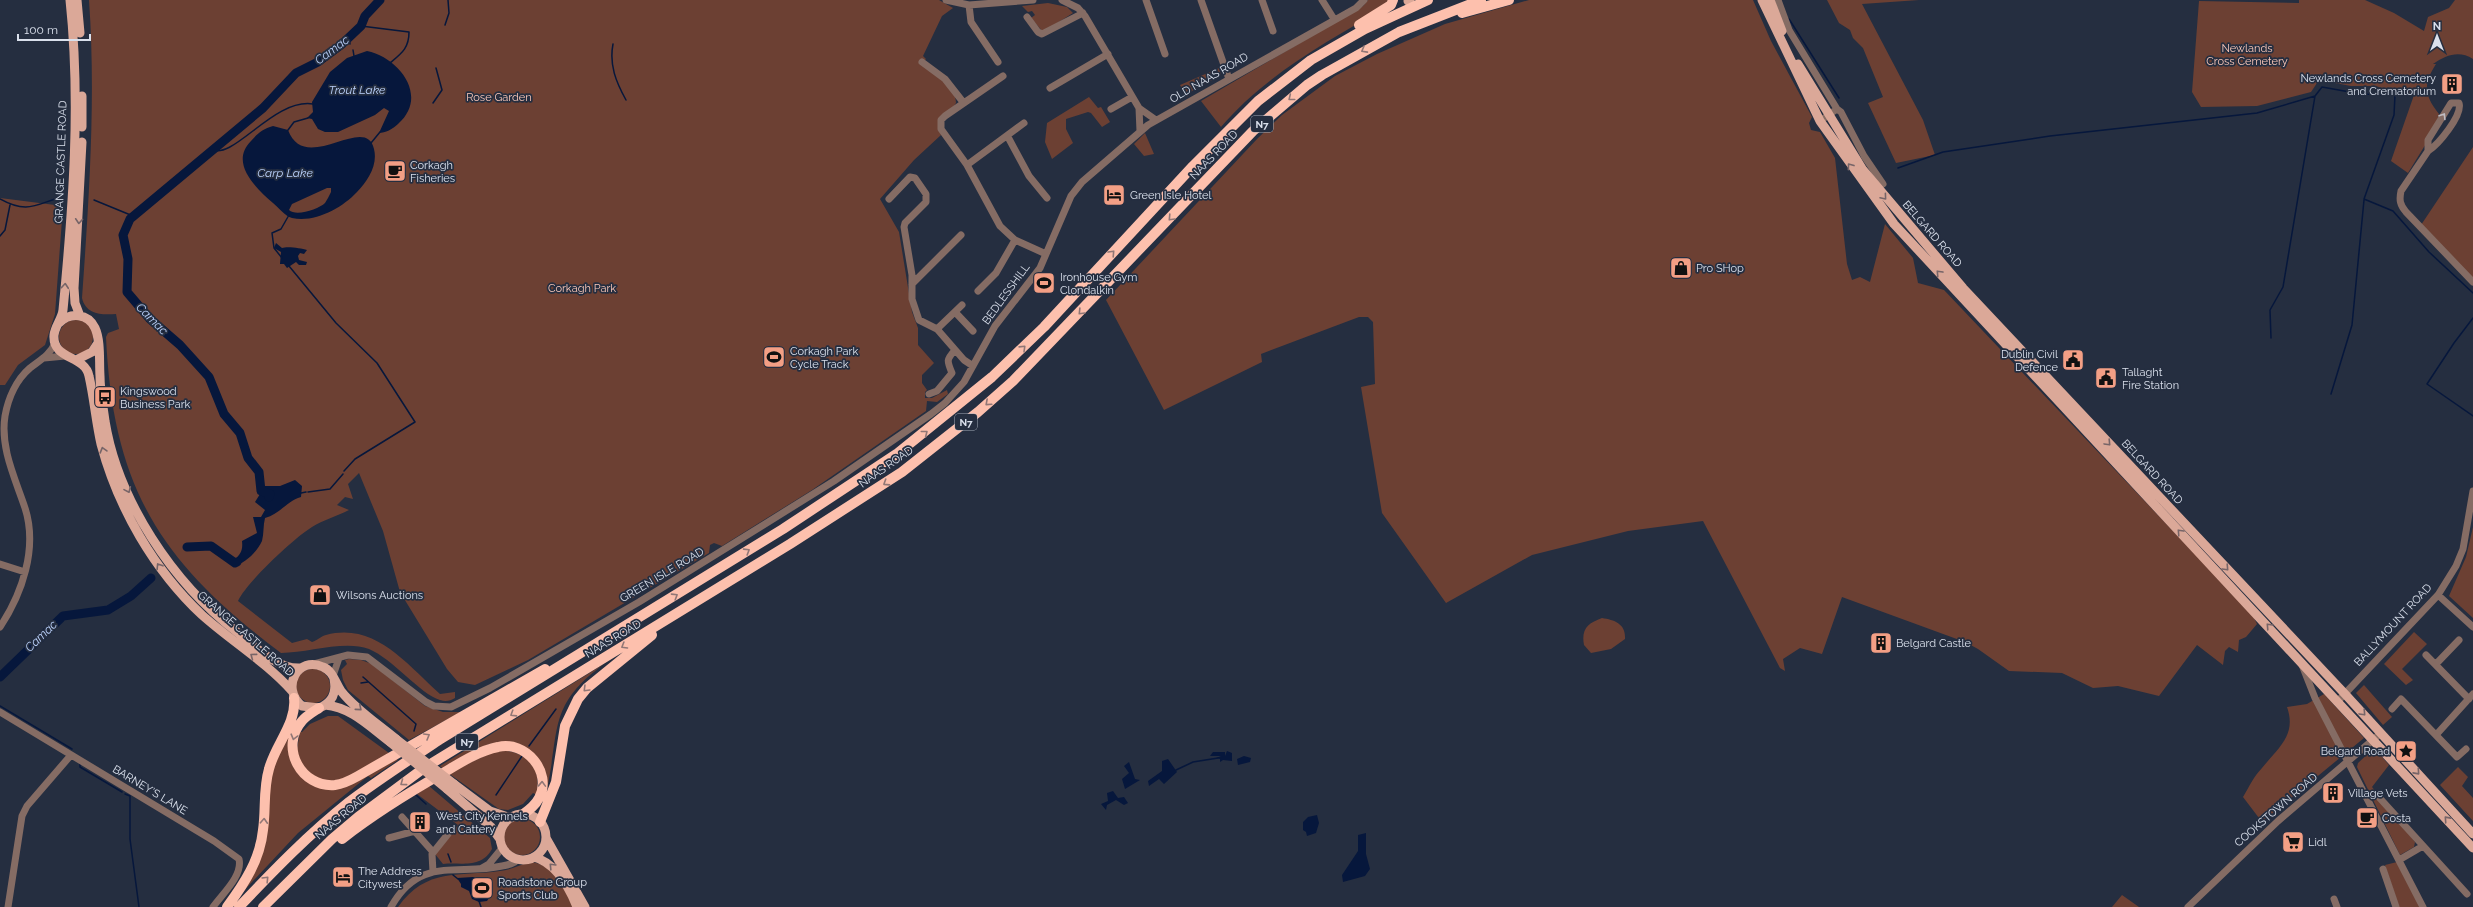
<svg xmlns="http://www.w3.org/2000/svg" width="2473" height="907" font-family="Raleway,sans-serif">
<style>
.green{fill:#6c4033}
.water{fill:#06173c;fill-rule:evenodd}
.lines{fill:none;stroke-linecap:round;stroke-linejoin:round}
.stream{stroke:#06173c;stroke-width:1.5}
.river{stroke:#06173c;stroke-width:9}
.minor{stroke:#856c64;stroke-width:7}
.major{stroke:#dba898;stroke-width:9}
.highway{stroke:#fdc0ad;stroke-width:10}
.major-bridge{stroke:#dba898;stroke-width:9}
.oneway{stroke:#917776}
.oneway2{stroke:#c0bdc3}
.oneway3{stroke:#776568}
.labels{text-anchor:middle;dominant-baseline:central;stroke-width:3.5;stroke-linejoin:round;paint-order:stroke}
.shield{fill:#252e40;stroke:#a4abb8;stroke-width:1}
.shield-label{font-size:10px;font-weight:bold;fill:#dae0ec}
.park-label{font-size:11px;fill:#fecaba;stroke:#252e40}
.street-label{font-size:11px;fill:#dae0ec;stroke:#252e40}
.poi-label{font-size:11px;fill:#dae0ec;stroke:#252e40;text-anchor:start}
.water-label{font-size:12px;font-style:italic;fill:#bad0fa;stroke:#252e40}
</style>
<rect width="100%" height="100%" fill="#252e40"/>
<!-- green -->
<path class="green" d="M89 0H939L953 8 942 16 923 56 926 59 922 64C935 73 956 86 956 103 948 116 934 119 941 135L914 160 880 199 899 232 912 312 918 328V345L934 363 922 375V383L927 390 925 392V398H932L947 390 948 394 937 402 927 401 926 411 812 490 722 546 714 543 710 545 709 553 528 660 475 685 458 682 447 669 400 592 383 531 359 473 348 484 353 499 345 497 337 505 349 510C337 516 323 520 312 527 294 538 247 582 238 601L292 643 307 639 312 642C318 640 321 636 326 635 376 622 407 665 440 694L455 692V698C450 701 446 702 440 700 420 694 393 659 369 649 344 640 308 653 281 653 161 563 113 489 106 337L108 333 119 329 116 314C102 315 86 315 82 298 89 199 96 99 89 0Z
M1368 0H1388L1386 7C1328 41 1265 75 1221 127L1201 101 1363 6Z
M1529 0H1753L1771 41 1812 117 1809 123 1811 130 1820 132 1835 158 1847 264 1852 280 1860 277 1870 282 1885 224 1913 258 1918 283 1944 290 2252 614 2257 624 2246 637 2239 640 2238 652 2229 647 2225 651 2223 665 2197 645 2159 696 2118 686 2093 688 2062 673 2009 671 1978 649 1965 642 1842 597 1822 654 1800 648 1783 659 1785 671 1780 668 1703 521 1628 531 1532 555 1446 603 1382 513 1361 387 1375 384 1373 322 1368 317H1359L1261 354 1262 362 1164 410 1106 300 1258 138 1282 115 1335 76 1377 54 1445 24Z
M1827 0H1919L1862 4 1923 120 1935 155 1896 163 1868 103 1883 97 1863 48 1853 38 1850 30 1839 23Z
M2299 0H2365L2394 13 2424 31 2428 17 2449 8 2455 0H2473V59C2459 50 2446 55 2433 64H2436C2423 84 2424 95 2439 114L2438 118 2427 142 2408 173 2391 161 2414 95 2402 96 2376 86H2351L2319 80 2311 92 2257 106 2201 107 2192 92 2199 1 2299 3Z
M1048 3 1067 7 1073 13 1043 32 1031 18 1035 15 1032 11 1028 12 1022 6Z
M1219 68 1221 75 1192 91 1187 97 1180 85Z
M1089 97 1098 108 1101 107 1110 122 1102 127 1091 113 1088 112 1066 119V129L1073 143 1052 159 1045 142 1047 123Z
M1145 133 1154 154 1144 156 1134 144Z
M2473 147V278L2421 225Z
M0 198 63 206 55 314 45 345 18 365 5 385H0Z
M59 337a17 17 0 1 1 34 0a17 17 0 1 1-34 0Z
M2473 527V618L2449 596 2466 557Z
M1602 618C1615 620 1626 624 1625 639L1611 649 1591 653 1584 645C1581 629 1588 623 1602 618Z
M2414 632 2427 644 2402 669 2413 680 2406 685 2384 664Z
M349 659 361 660 372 664 425 706 443 712H461L409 740 348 690 343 680 341 670 347 664 345 660Z
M604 664C548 705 560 729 547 789L544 772 507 742 489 744 442 768 440 766Z
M296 686a17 17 0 1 1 34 0a17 17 0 1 1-34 0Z
M2364 685 2392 717 2383 725 2356 693Z
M2324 694 2364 738 2262 822 2243 797C2249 787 2254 776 2262 768 2278 748 2297 735 2287 707L2307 704Z
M328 716H338L389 753C369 765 332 794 310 776 304 771 300 761 296 755L300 732H302L310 724Z
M288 731 292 733C290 764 292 780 324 788L394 757 398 760 371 778 368 776 298 833 239 896 253 874 270 775Z
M2374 748 2389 765 2372 787 2415 842 2414 847 2400 855 2357 767 2358 763Z
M499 749C530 755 540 761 537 795L533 793 523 804 508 810 499 809 448 773Z
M2458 767 2468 777 2462 786 2473 798V821L2440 785Z
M429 786 490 838 492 849C481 869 461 862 443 864L435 854 458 825 417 794Z
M504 837a18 18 0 1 1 36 0a18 18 0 1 1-36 0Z
M530 862C555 864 564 887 575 907H398C427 867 458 877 500 871 510 870 520 865 530 862Z
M2397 862 2421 907H2399L2385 865Z
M2122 895 2139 907H2112Z"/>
<!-- water -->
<path class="water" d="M367 51C400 58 429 97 398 124 393 129 385 133 379 133L389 111 384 108 375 115 338 132H325L318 129 312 119 307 118 313 112 312 102 330 72 347 58Z
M273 126 288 130C305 176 366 112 374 149 378 165 368 181 357 192 342 208 315 223 292 218 285 216 278 207 273 203 256 188 229 163 251 141 258 133 263 129 273 126ZM327 188H331V192C329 196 327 200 325 203 319 209 296 217 289 210L292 204Z
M276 243 282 248C287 246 301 248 307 250L304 254 300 253 298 256 299 260 307 262 306 265H299L296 262 287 268 284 264H280L281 252 274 248Z
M295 480 302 486 301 497C287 501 280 514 265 518 263 526 264 533 262 541 257 552 245 564 233 566L228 557 234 560C241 554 243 550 242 541L257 533 253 517H261L265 510 255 502 265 486H280Z
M1227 751 1232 753V761L1223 760 1220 762V759L1216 758 1221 756H1210L1213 752H1225V756Z
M1244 756 1251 758 1250 762 1238 765 1237 759Z
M1168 759 1177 772 1164 784 1159 779 1149 786 1148 781 1162 771V761Z
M1129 762 1135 779 1140 780 1125 789 1122 779 1129 773 1124 766Z
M1113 791 1118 798 1124 797 1128 803 1124 805 1116 800 1107 805 1106 810 1101 804 1108 801 1107 793Z
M1317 815 1319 823 1316 833 1307 836 1306 832 1303 830V822L1308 817Z
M1366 833V854L1370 869 1365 876 1343 882 1342 875 1358 851V835Z
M473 877C483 879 491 884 491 895L487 901 479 902 472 899 469 891 461 887V884L457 878Z"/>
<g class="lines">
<!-- stream -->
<path class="stream" d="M1789 19 1839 98
M445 25 449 13 448 0
M361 26 409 32C409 48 402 53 390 63
M349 37 350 44
M613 44C609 65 616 82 626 100
M353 50 354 56
M433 103 442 90 436 68
M288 130 294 122 308 118
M371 143 380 132
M211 149C233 162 273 98 313 104
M1898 168 1943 152 2050 136 2257 113 2315 96
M0 199C27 214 35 205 61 197
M94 200 133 216
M0 236 5 230 10 205
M282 258 274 248 272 233 281 229 289 215
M289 266 336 323 377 363 415 422 355 459 344 471
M2473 318 2454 343 2427 384 2473 416
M2271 338 2270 310 2283 287 2315 96 2322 87 2361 94 2395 95 2394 115 2364 199 2393 211 2429 252 2473 293
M2331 394 2352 325 2364 200
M308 492 330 489 343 474
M301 493 306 492
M363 677 416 724 414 731
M361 683 368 682
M0 706 72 749
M529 746 556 709
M80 764V767L122 792
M1176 770 1193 762 1218 758
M125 794 130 796V839L139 907
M416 795 426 804
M496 795 522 756
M448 854 451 862
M453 875 458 879
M479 901 481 907"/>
<!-- river -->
<path class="river" d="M269 497 270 494 261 491 259 472 248 458 240 433 224 414 209 377 180 345 150 319 127 292 128 259 123 235 130 219 263 108 296 73 318 62 341 45 361 26 365 16 380 0
M187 547 211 546 235 563 237 562
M0 677 63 616 108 610 131 596 151 578"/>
<!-- minor -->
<path class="minor" d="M946 0 969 5 1033 0
M1062 0 1078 8 1085 16 1139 108 1140 131
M1146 0 1165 54
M1201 0 1229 79
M1262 0 1273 31
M1322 0 1334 19
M1778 0 1789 30 1837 109
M969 5 971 22 998 62
M1027 17 1038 32 1042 34 1083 13
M922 62 945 79 963 102
M1003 76 945 116 941 120V129L967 165 1000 226 1015 240 1046 254
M1050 88 1108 54
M1139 108 1156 120
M1111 109 1132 97
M1820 121 1837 109 1841 112 1864 156 1883 184
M1008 137 1029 176 1047 198
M2428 151C2438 145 2463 115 2459 103H2451L2428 140V151L2401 191C2399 200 2400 205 2406 212L2473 282
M967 165 1024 123
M889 199 910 177 915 178 926 194V202L905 223 904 227 912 275V299L919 320 937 329 964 360 973 366
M912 284 961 235
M978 291 996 273 1015 240
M955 312 973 331
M937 329 962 305
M44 358 65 356
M929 394 937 391 952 373C947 361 946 360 955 350
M0 564 25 572
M2438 595 2473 627
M0 627C22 594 38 548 25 508 15 478 0 448 5 416 8 399 16 380 30 368 40 360 50 355 55 343
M2426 655 2469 699
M314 664 348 655 367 657 426 702 434 706 451 707 490 688 639 602 744 537 834 481 931 414 945 403 964 382 995 326 1040 268 1071 196 1082 182 1148 125 1356 8 1364 0
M2436 664 2459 640
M2302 665 2315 698 2423 907
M333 676 339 658
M2338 701 2438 595 2456 566 2463 549 2473 491
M2392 709 2401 699 2457 757 2466 749
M0 712 214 841 239 859C243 876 222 894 213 907
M2436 735 2473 694
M2376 794 2467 894
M402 817 433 852
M389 838 415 831
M2399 860 2423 846
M482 868 489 864 503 847
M2383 869 2396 907
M433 872 432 854 448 834
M2334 899 2337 907
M8 907 22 816 27 806 71 755
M391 907C420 855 458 876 502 866 508 865 514 864 518 859
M2188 907 2278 821 2381 733"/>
<!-- major -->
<path class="major" d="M70 0C81 104 73 206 63 310 62 319 55 326 54 335 52 360 85 355 89 376 94 398 96 422 101 444 118 508 154 570 202 615 231 641 266 662 292 691
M77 0 80 33
M1762 0 1820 121 1894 224 2473 848
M1770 0 1782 31
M1408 1 1410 0
M1798 64 1863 170 1963 288 2345 694 2473 834
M82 96V127
M80 316 75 303 74 288 82 142
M59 323C70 312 88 313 95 328 101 341 99 361 100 376 100 391 103 406 105 421 118 501 173 583 237 632 255 646 277 670 301 668
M76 360 92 352 98 343
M334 679C337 693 332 703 319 708L302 706C280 688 298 655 323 667 333 671 335 682 341 691 355 709 378 724 396 739
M325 705C351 707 370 727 390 742
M454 784 490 811 511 818
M447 789 491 827 500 839
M500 837a23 23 0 1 1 46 0a23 23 0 1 1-46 0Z
M546 838 585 907
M534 857C556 863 569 887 577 907"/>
<!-- highway -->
<path class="highway" d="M1462 13 1509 0
M1359 25 1391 5 1393 0
M319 708C313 712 306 716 302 721 279 747 301 788 335 785 343 784 351 780 358 776L545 669
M540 822 556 782 565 726 578 699 587 688 652 635
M342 839C374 814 408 793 443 773 460 763 478 751 498 747 525 740 553 772 539 798 535 806 529 810 522 815
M227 907C244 884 260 860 263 830 266 810 263 789 269 769 275 745 297 723 294 698
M239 907C274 870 309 834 349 802 378 780 409 760 439 740L783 529 898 453 992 377 1044 327 1193 166 1258 101 1311 60 1365 29 1428 0
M263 907 332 839 358 817 424 768 790 544 902 472 978 412 1013 381 1253 131 1307 85 1322 75 1399 32 1481 0"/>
<!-- major-bridge -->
<path class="major-bridge" d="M396 739 454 784
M390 742 447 789"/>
</g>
<!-- one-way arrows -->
<defs><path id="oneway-chevron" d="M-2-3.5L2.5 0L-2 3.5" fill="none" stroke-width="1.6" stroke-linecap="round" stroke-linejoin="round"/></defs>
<g class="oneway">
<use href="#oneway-chevron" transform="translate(1364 50) rotate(151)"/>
<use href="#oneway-chevron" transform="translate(1291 98) rotate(141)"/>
<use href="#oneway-chevron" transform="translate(1171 218) rotate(133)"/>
<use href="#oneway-chevron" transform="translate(1112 253) rotate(-47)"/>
<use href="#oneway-chevron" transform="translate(1081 312) rotate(134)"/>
<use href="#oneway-chevron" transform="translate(1023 348) rotate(-44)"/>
<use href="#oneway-chevron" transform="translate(988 403) rotate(138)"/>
<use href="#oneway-chevron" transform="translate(925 433) rotate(-38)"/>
<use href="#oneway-chevron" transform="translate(886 483) rotate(147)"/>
<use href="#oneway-chevron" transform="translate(747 551) rotate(-32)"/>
<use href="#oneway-chevron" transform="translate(675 596) rotate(-32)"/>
<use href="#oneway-chevron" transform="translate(624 646) rotate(149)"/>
<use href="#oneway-chevron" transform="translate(586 689) rotate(135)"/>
<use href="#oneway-chevron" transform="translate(513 714) rotate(148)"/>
<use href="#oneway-chevron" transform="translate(427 736) rotate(-30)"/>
<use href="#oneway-chevron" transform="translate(294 737) rotate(105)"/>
<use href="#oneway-chevron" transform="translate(403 783) rotate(144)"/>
<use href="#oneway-chevron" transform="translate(542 784) rotate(-88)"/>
<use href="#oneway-chevron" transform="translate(264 821) rotate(-87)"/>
<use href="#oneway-chevron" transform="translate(266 879) rotate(-46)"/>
</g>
<use class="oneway2" href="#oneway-chevron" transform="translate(2443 116) rotate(-58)"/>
<g class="oneway3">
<use href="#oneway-chevron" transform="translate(1850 166) rotate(-126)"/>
<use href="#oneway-chevron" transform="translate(1884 197) rotate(50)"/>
<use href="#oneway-chevron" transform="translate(79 221) rotate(94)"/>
<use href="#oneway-chevron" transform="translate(1939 273) rotate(-133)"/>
<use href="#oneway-chevron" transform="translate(65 286) rotate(-85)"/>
<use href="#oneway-chevron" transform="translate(2108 443) rotate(47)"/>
<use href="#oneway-chevron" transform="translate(103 450) rotate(-106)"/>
<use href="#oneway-chevron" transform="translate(128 490) rotate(66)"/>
<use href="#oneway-chevron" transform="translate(2180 532) rotate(-133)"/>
<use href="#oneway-chevron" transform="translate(159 566) rotate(-122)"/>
<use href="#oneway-chevron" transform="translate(2226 568) rotate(47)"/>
<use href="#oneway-chevron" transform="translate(2269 626) rotate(-133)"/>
<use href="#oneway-chevron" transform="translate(253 656) rotate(-143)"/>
<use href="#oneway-chevron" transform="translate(359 708) rotate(40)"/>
<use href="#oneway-chevron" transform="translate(2363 713) rotate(47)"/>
<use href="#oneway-chevron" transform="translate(2417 772) rotate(48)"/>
<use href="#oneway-chevron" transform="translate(2447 819) rotate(-132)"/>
<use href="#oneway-chevron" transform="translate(552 866) rotate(-134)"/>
</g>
<!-- icons -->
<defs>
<g id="building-square" transform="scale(1.15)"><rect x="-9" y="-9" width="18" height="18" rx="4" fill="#f39f85" stroke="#252e40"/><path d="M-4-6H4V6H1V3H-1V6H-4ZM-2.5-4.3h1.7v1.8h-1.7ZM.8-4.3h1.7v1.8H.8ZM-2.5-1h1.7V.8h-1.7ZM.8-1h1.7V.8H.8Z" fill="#111"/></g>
<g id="cafe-square" transform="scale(1.15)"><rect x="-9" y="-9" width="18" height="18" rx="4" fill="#f39f85" stroke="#252e40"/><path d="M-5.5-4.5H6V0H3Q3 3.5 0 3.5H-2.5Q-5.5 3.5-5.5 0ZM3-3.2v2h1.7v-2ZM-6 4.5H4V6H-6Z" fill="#111"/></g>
<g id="hotel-square" transform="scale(1.15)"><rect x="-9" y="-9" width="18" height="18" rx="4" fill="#f39f85" stroke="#252e40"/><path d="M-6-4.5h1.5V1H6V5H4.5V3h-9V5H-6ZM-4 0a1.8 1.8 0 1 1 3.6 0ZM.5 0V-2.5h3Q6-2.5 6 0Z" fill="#111"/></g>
<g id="shop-square" transform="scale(1.15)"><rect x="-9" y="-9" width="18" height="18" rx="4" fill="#f39f85" stroke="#252e40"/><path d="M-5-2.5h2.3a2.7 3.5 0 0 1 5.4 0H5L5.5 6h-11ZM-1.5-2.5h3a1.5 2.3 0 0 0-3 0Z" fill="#111"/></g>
<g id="stadium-square" transform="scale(1.15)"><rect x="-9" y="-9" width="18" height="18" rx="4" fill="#f39f85" stroke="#252e40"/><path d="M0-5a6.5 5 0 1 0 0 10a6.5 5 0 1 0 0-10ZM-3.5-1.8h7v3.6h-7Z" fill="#111"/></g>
<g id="civic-square" transform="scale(1.15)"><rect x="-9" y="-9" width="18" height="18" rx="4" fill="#f39f85" stroke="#252e40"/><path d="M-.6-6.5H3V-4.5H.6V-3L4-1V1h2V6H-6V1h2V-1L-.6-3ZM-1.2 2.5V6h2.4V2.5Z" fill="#111"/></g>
<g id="bus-square" transform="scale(1.15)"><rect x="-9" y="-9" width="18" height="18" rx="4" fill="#f39f85" stroke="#252e40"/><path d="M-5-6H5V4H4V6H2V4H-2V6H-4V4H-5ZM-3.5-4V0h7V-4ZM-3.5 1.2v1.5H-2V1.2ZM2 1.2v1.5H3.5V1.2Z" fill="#111"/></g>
<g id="sight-square" transform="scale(1.15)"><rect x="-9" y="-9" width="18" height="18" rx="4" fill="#f39f85" stroke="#252e40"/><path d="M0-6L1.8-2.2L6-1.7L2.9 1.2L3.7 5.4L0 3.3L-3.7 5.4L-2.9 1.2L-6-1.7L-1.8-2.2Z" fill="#111"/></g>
<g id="supermarket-square" transform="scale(1.15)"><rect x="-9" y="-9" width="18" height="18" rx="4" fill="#f39f85" stroke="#252e40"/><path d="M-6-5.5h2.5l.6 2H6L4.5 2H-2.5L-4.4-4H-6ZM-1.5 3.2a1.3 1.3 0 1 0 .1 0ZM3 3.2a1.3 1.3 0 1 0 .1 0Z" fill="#111"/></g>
</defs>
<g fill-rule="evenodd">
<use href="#building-square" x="2452" y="84"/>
<use href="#cafe-square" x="395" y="171"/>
<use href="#hotel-square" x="1114" y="195"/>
<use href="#shop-square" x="1681" y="268"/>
<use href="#stadium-square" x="1044" y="283"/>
<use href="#stadium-square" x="774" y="357"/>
<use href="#civic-square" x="2073" y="360"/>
<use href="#civic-square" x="2106" y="378"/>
<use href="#bus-square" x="105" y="397"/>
<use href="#shop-square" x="320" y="595"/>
<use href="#building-square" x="1881" y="643"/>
<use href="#sight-square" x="2406" y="751"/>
<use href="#building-square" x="2333" y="793"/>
<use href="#cafe-square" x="2367" y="818"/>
<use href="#building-square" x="420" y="822"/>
<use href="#supermarket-square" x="2293" y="842"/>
<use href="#hotel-square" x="343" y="877"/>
<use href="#stadium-square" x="482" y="888"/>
</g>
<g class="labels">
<!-- shield labels -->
<g class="shield">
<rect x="1251" y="116" width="22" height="16" rx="3"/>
<rect x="955" y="414" width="22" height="16" rx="3"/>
<rect x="456" y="734" width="22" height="16" rx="3"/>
</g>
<g class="shield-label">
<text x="1262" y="124">N7</text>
<text x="966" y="422">N7</text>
<text x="467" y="742">N7</text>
</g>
<!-- park labels -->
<g class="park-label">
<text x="2247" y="48">Newlands<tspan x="2247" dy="13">Cross Cemetery</tspan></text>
<text x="499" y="97">Rose Garden</text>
<text x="582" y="288">Corkagh Park</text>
</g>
<!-- street labels -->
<g class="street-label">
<text transform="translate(1209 78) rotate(-30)">OLD NAAS ROAD</text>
<text transform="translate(1214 155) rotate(-46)">NAAS ROAD</text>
<text transform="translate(61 162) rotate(-88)">GRANGE CASTLE ROAD</text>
<text transform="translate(1932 234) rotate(49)">BELGARD ROAD</text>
<text transform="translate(1006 294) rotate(-54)">BEDLESSHILL</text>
<text transform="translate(886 467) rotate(-35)">NAAS ROAD</text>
<text transform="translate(2152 472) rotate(47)">BELGARD ROAD</text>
<text transform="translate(662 575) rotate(-31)">GREEN ISLE ROAD</text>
<text transform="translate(2393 625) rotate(-47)">BALLYMOUNT ROAD</text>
<text transform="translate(246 634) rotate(41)">GRANGE CASTLE ROAD</text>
<text transform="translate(613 639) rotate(-31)">NAAS ROAD</text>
<text transform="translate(150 790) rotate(31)">BARNEY'S LANE</text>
<text transform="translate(2276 810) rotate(-41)">COOKSTOWN ROAD</text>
<text transform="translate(341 817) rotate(-40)">NAAS ROAD</text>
</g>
<!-- poi labels -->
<g class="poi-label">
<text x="2436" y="78" text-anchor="end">Newlands Cross Cemetery<tspan x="2436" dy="13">and Crematorium</tspan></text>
<text x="410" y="165">Corkagh<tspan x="410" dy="13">Fisheries</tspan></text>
<text x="1130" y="195">Green Isle Hotel</text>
<text x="1696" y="268">Pro SHop</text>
<text x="1060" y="277">Ironhouse Gym<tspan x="1060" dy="13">Clondalkin</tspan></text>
<text x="790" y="351">Corkagh Park<tspan x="790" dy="13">Cycle Track</tspan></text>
<text x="2058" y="354" text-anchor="end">Dublin Civil<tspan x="2058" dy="13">Defence</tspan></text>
<text x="2122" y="372">Tallaght<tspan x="2122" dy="13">Fire Station</tspan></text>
<text x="120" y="391">Kingswood<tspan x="120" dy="13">Business Park</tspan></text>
<text x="336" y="595">Wilsons Auctions</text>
<text x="1896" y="643">Belgard Castle</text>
<text x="2390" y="751" text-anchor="end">Belgard Road</text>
<text x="2348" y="793">Village Vets</text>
<text x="436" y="816">West City Kennels<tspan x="436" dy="13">and Cattery</tspan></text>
<text x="2382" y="818">Costa</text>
<text x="2308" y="842">Lidl</text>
<text x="358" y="871">The Address<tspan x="358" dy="13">Citywest</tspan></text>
<text x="498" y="882">Roadstone Group<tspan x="498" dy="13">Sports Club</tspan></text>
</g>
<!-- water labels -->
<g class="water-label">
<text transform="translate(332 50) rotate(-37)">Camac</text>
<text x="357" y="90">Trout Lake</text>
<text x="285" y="173">Carp Lake</text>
<text transform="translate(152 319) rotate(45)">Camac</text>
<text transform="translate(41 636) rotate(-44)">Camac</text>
</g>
</g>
<!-- north arrow -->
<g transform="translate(2437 36)" stroke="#252e40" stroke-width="3" paint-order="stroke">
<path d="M0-3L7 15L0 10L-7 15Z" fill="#dae0ec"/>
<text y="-6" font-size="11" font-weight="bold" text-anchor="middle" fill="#dae0ec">N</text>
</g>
<!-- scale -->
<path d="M18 34v6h72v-6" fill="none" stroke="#dae0ec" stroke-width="2"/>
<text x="24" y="34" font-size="12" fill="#dae0ec" stroke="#252e40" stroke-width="3" paint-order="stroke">100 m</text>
</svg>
